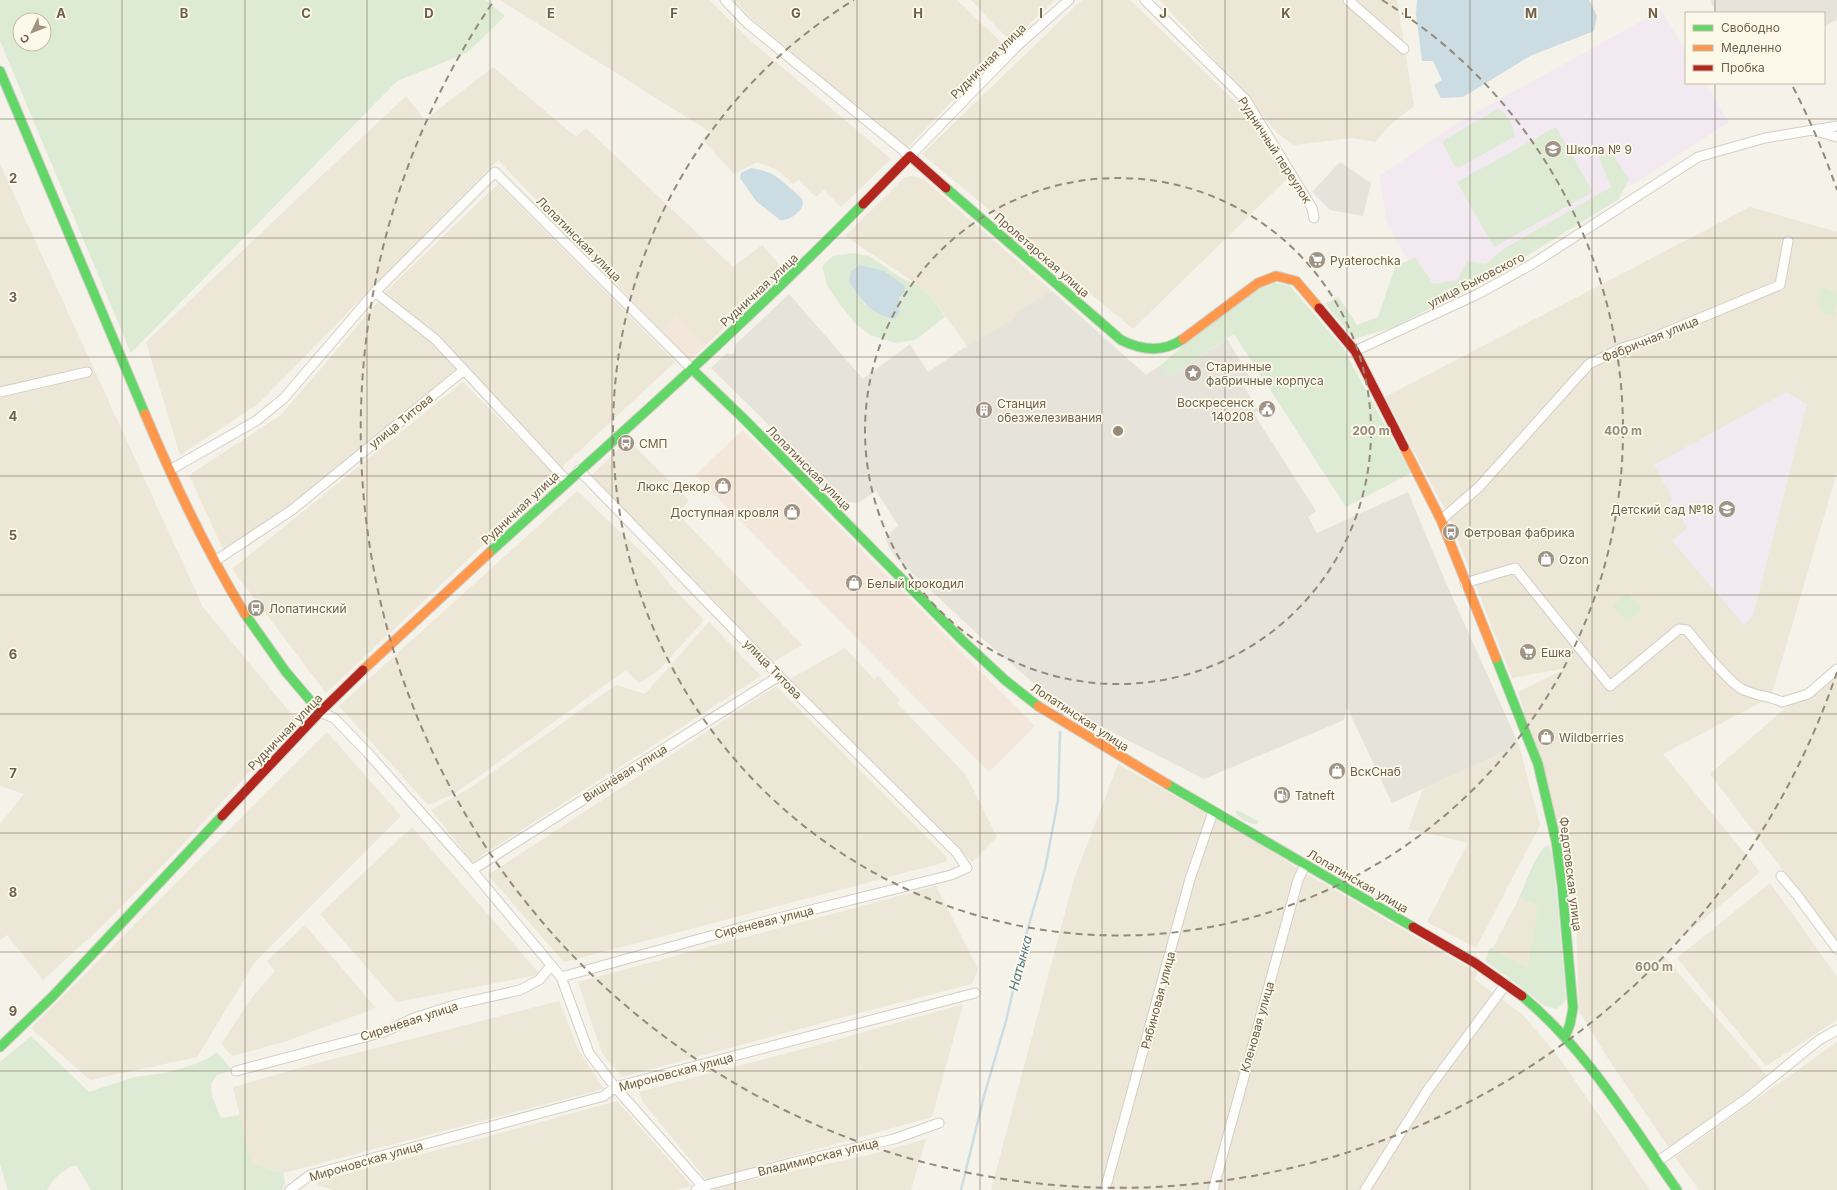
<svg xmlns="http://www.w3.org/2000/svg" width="1837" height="1190" font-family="Inter,sans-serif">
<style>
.residential{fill:#ede7d7}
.commercial{fill:#f2e7da}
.industrial{fill:#e6e3da}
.education{fill:#f3e9f0}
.green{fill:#ddebd5;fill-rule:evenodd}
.water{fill:#ccdce3}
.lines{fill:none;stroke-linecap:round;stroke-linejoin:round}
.stream{stroke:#ccdce3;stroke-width:2.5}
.street-casing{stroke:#d3cfc7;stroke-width:11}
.fast-casing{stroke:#d2cec5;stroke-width:11}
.slow-casing{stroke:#d2cec5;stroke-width:11}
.jam-casing{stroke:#d2cec5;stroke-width:11}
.street{stroke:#fdfdfc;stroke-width:9}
.fast{stroke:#63d668;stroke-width:9}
.slow{stroke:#ff974d;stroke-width:9}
.jam{stroke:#b3261e;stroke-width:9}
.grid{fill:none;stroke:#6f604d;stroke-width:1;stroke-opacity:0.55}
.ring{fill:none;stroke:#958979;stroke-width:2;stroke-dasharray:7 5}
.labels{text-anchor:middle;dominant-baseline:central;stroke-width:3.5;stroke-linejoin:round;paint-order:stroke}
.street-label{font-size:12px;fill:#6f604d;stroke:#fdf9ea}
.poi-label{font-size:12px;fill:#6f604d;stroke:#fdf9ea;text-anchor:start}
.water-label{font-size:13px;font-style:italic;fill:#50768c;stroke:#fdf9ea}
.grid-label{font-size:13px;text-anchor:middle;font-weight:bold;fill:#6f604d;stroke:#fdf9ea;stroke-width:3.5;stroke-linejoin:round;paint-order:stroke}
.centre{fill:#958979;stroke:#fdf9ea;stroke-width:2}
.ring-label{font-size:12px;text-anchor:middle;font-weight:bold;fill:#958979;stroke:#fdf9ea;stroke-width:3.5;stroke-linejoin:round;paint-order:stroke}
</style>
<rect width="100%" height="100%" fill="#f4f2e9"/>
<!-- residential -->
<path class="residential" d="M500 0H709L750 40 891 159 841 207 824 190 816 197 799 180 793 184 779 171 757 162 734 174 702 139 710 132Z
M735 0H957L1005 46 906 149 752 19Z
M971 0H1055L1011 42Z
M1082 0H1130L1260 125 1289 177 1133 329 922 154Z
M1160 0H1397L1414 106 1390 125 1375 142 1353 138 1294 145 1277 133 1250 100Z
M493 67 576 137 586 128 733 267 762 245 785 271 705 346 677 317 662 331 498 160 258 404 180 455 146 342 406 96 425 120Z
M0 164 203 607 297 721 171 857 99 929 43 980 7 935 0 940V824L24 794 0 786Z
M912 176 923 179 1052 291 1016 313 1018 317 967 346 933 299 918 285 845 236 905 177Z
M498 184 675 362 560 469 435 337 383 294Z
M1750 207 1837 232V472L1771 697 1663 754 1760 872 1662 954 1767 1076 1669 1148 1611 1063 1579 1011 1575 883 1518 692 1567 668 1512 678 1448 515 1385 397Z
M378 302 395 313 425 335 456 369 298 501 224 551 189 475 281 415Z
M463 382 556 476 326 693 232 569Z
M630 442 689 500 678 514 802 645 773 662 590 477 619 449 623 448Z
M577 491 652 562 671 586 704 620 660 669 639 683 626 670 454 794 428 805 339 706Z
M709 622 761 676 472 862 431 810 470 788 616 685 645 694Z
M845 648 874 679 878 676 900 700 897 703 966 775 997 837 972 862 790 679Z
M1837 663V942L1710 774Z
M776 686 947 857 946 862 564 962 488 875Z
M327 732 401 816 255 962 197 1057 90 1080 31 1028Z
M1519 745 1540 825 1476 948 1427 922 1468 843 1408 829 1423 789Z
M1118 764 1253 840 1307 874 1478 973 1474 979 1523 1015 1558 1056 1650 1190H991L1074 879Z
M412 827 539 973 537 975 397 1002 320 914Z
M1770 883 1794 916 1837 977V1020L1766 1066 1677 958Z
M936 886 978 969 972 984 870 1010 622 1077 602 1053 578 982Z
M1519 898 1538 906 1527 968 1493 948Z
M305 925 376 1008 287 1041 232 1056 221 1044 250 1000 275 971 267 961Z
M559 1001 578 1049 604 1089 283 1173 251 1164 233 1087 306 1066Z
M963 1004 932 1117 707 1180 642 1101 639 1092 807 1048Z
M1837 1042V1190H1699L1675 1157Z
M617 1101 692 1186 675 1190H334L317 1185 316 1182 468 1142Z
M926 1139 911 1190H714L713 1188 869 1155Z"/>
<!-- commercial -->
<path class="commercial" d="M677 317 705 346 690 360 662 331Z
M743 430 1035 726 989 772 695 475Z"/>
<!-- industrial -->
<path class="industrial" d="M1712 0H1837V20L1824 26V13H1716L1711 2Z
M1340 162 1371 183 1363 216 1330 210 1312 192Z
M1052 291 1146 375 1161 365 1169 377 1227 339 1249 376 1241 381 1258 410 1254 414 1316 511 1308 517 1317 533 1408 492 1446 583 1519 745 1392 803 1347 707 1344 720 1204 779 1059 705 984 640 895 557 889 548 886 538 898 525 876 491 858 503 834 500 793 453 795 451 711 368 727 353 732 354 734 353 735 345 789 294 863 379 910 344 928 372 967 346 1017 317 1015 313Z"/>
<!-- education -->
<path class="education" d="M1661 10 1686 51V83H1705L1729 122 1643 178 1428 298 1386 220 1380 176 1457 123Z
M1786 392 1807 404 1753 616 1744 625 1672 541 1687 528 1680 515 1669 503 1672 499 1654 465Z"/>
<!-- green -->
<path class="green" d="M0 0H486L505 16 467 53 397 81 131 353 0 41ZM20 20H44V44H20Z
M1497 109C1506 111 1516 128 1514 137L1460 167 1455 166 1443 144 1444 140Z
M1556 127 1593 192 1494 247 1457 182Z
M1612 153 1629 179 1619 199 1499 273 1394 327 1354 339 1325 304 1338 296 1357 325 1378 317 1395 267 1415 257 1433 284 1458 280 1467 261 1486 264 1505 248 1611 187 1598 155Z
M853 253 869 256 903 279 918 285 933 299 945 317 915 340 895 343 870 335 857 325 841 306 827 285 822 266 833 256ZM849 282 905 292 899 298V313L865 305Z
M1267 281 1290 286 1343 348 1411 473 1346 507 1234 334 1169 377 1161 365 1211 321Z
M1821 287 1837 293V302L1833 316 1822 313 1817 299Z
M1627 593 1642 609 1627 622 1612 606Z
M1237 810 1258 821V824C1250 825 1239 819 1236 812Z
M1548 845 1552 853 1556 887 1566 998 1564 1003 1557 1009 1545 1006 1505 975 1485 961 1490 948H1493L1527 968 1538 906 1519 898C1524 887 1538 847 1548 845Z
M31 1036 89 1092 134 1077 165 1073 189 1066 207 1059 217 1052 232 1070 217 1075 211 1084 212 1096 220 1116 223 1118 240 1115 251 1164 283 1173C285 1179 286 1185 282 1190H91L76 1165C63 1170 54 1177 47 1190H8L0 1164V1062Z"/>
<!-- water -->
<path class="water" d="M1417 0H1589L1597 16 1594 31 1530 56 1463 97 1441 98 1434 85 1442 80 1433 61H1422L1416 14Z
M751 168C757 169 765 171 772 174 776 176 801 196 802 200 807 209 788 222 780 220L756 201 740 178 741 173Z
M860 265 884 271 904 285 905 292 899 298V313L895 319C870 314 862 301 849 282L851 271Z"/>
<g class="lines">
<!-- stream -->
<path class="stream" d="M961 1190 984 1096 1006 1021 1026 935 1045 869 1058 800 1060 732"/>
<!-- street casing -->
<g class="street-casing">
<path id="street" d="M725 0 747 23 910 156 1016 47 1069 0
M1145 0 1246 100 1312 208 1314 218
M1348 0 1404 49
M1815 131 1837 137
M375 292 435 339 464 370
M1355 351 1478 294 1534 263 1698 157 1765 138 1837 126
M0 392 87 372
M170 470 256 421 284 398 375 292 495 172 692 369
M1441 520 1479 487 1589 364 1622 348 1645 341 1780 285 1788 241
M215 561 292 510 464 370 567 481
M1465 583 1515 568 1610 686 1679 629 1687 630C1698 643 1730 685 1744 690 1757 696 1770 696 1782 702L1808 694 1837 669
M320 712 334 718 367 752 472 870 561 977 589 1053 615 1087 706 1190
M472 870 779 676
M1781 876 1797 895 1837 949
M561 977 743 927 951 875 967 868 956 852 779 676 579 470
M236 1071 384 1032 414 1018 458 1004 520 990 539 980 551 966
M1657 1162 1746 1099 1819 1040 1837 1030
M290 1190 310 1175 604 1096 615 1087 975 993
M696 1190 703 1186 791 1163 894 1139 939 1123
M1105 1190 1190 879 1213 812
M1213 1190 1298 880 1305 865
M1365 1190 1427 1091 1506 984"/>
</g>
<!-- fast casing -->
<g class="fast-casing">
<path id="fast" d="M0 71 145 414
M946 188 1121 340C1141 350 1163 353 1183 339
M692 369 744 419 963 641 1005 680 1038 706
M489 553C615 439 743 326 863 204
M245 614 286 672 320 712
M1496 658 1538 764 1556 841 1562 885 1573 1008 1570 1024 1565 1037
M1167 784 1413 927
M1522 996C1586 1049 1630 1123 1677 1190
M0 1047 53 996 222 816"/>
</g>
<!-- slow casing -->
<g class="slow-casing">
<path id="slow" d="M1183 339 1258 283 1276 276 1296 281 1319 308
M145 414C174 483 206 550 245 614
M1404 447 1441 520 1496 658
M363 670 489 553
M1038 706 1167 784"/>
</g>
<!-- jam casing -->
<g class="jam-casing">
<path id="jam" d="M863 204 910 156 946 188
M1319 308 1355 351 1404 447
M222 816 320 712 363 670
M1413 927 1475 963 1522 996"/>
</g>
<!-- street -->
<use href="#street" class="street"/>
<!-- fast -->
<use href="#fast" class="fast"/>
<!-- slow -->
<use href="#slow" class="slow"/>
<!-- jam -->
<use href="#jam" class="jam"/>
</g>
<!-- grid -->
<path class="grid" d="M122 0V1190M245 0V1190M367 0V1190M490 0V1190M612 0V1190M735 0V1190M857 0V1190M980 0V1190M1102 0V1190M1225 0V1190M1347 0V1190M1470 0V1190M1592 0V1190M1715 0V13M1715 83V1190M0 119H1837M0 238H1837M0 357H1837M0 476H1837M0 595H1837M0 714H1837M0 833H1837M0 952H1837M0 1071H1837"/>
<!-- distance rings -->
<g class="ring">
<circle cx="1118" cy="431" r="253"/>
<path d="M1382 0A505 505 0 1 1 854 0"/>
<path d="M1837 672A758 758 0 1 1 493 2M1793 87A758 758 0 0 1 1837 190"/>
</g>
<!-- icons -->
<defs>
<g id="school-disc" transform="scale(0.9)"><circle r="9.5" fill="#9e9384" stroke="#fdf9ea"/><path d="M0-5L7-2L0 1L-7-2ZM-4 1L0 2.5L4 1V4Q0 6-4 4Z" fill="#fff"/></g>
<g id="supermarket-disc" transform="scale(0.9)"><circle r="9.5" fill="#9e9384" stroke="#fdf9ea"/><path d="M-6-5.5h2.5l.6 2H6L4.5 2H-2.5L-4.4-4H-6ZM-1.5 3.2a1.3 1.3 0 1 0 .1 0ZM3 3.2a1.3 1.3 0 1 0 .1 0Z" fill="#fff"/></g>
<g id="sight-disc" transform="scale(0.9)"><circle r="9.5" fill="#9e9384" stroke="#fdf9ea"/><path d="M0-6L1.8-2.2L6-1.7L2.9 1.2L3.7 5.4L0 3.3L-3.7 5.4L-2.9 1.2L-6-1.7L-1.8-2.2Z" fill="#fff"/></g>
<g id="civic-disc" transform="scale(0.9)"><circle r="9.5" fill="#9e9384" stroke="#fdf9ea"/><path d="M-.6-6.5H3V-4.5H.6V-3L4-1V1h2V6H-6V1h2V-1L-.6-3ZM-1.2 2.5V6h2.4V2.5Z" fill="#fff"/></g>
<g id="building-disc" transform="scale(0.9)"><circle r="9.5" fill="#9e9384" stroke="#fdf9ea"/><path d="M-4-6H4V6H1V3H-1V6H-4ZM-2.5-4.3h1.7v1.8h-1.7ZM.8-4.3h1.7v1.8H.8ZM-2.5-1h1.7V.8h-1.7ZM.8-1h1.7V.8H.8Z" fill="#fff"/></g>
<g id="bus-disc" transform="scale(0.9)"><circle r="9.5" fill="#9e9384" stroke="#fdf9ea"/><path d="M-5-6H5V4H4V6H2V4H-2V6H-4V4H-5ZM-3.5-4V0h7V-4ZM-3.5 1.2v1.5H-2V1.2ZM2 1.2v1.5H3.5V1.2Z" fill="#fff"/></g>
<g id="shop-disc" transform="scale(0.9)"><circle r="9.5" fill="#9e9384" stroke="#fdf9ea"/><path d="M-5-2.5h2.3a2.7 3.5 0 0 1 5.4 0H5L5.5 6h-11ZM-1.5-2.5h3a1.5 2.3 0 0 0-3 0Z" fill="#fff"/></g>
<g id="fuel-disc" transform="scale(0.9)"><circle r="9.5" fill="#9e9384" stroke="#fdf9ea"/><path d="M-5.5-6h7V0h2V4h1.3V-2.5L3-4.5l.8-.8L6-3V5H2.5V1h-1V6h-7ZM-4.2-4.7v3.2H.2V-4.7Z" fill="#fff"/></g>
</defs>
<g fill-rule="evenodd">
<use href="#school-disc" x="1553" y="149"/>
<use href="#supermarket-disc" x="1317" y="260"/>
<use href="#sight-disc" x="1193" y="373"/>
<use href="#civic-disc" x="1267" y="409"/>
<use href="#building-disc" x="984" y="410"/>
<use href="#bus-disc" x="626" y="443"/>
<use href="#shop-disc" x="723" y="486"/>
<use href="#school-disc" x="1727" y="509"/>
<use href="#shop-disc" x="792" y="512"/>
<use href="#bus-disc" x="1451" y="532"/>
<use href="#shop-disc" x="1546" y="559"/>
<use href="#shop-disc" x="854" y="583"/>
<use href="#bus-disc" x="256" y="608"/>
<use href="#supermarket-disc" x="1528" y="652"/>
<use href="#shop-disc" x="1546" y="737"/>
<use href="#shop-disc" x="1337" y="771"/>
<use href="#fuel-disc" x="1282" y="795"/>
</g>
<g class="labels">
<!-- street labels -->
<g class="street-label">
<text transform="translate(988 61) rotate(-45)">Рудничная улица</text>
<text transform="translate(1275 150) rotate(57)">Рудничный переулок</text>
<text transform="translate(579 239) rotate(45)">Лопатинская улица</text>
<text transform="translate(1042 255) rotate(41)">Пролетарская улица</text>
<text transform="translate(1476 280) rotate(-27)">улица Быковского</text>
<text transform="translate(759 290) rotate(-43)">Рудничная улица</text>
<text transform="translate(1650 339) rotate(-22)">Фабричная улица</text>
<text transform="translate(401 421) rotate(-39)">улица Титова</text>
<text transform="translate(809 468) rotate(45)">Лопатинская улица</text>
<text transform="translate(520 508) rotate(-43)">Рудничная улица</text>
<text transform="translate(773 669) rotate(46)">улица Титова</text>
<text transform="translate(1080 717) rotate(33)">Лопатинская улица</text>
<text transform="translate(285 732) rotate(-46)">Рудничная улица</text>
<text transform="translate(625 773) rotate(-32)">Вишнёвая улица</text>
<text transform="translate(1571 874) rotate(83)">Федотовская улица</text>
<text transform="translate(1358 881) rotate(30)">Лопатинская улица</text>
<text transform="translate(764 922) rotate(-14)">Сиреневая улица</text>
<text transform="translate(1158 1000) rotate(-75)">Рябиновая улица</text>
<text transform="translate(409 1021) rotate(-18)">Сиреневая улица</text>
<text transform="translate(1257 1027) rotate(-74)">Кленовая улица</text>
<text transform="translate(676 1072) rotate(-15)">Мироновская улица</text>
<text transform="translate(818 1157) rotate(-14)">Владимирская улица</text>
<text transform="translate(366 1161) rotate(-16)">Мироновская улица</text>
</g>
<!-- poi labels -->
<g class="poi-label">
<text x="1566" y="149">Школа № 9</text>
<text x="1330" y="260">Pyaterochka</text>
<text x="1206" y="366">Старинные<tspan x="1206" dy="14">фабричные корпуса</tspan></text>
<text x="1254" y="402" text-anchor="end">Воскресенск<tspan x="1254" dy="14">140208</tspan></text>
<text x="997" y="403">Станция<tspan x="997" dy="14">обезжелезивания</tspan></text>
<text x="639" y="443">СМП</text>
<text x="710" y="486" text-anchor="end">Люкс Декор</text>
<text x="1714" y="509" text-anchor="end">Детский сад №18</text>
<text x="779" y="512" text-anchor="end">Доступная кровля</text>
<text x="1464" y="532">Фетровая фабрика</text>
<text x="1559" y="559">Ozon</text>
<text x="867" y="583">Белый крокодил</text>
<text x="269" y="608">Лопатинский</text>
<text x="1541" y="652">Ешка</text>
<text x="1559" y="737">Wildberries</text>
<text x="1350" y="771">ВскСнаб</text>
<text x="1295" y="795">Tatneft</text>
</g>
<!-- water labels -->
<g class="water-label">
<text transform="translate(1020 963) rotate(-75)">Натынка</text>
</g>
</g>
<g class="grid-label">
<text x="61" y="18">A</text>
<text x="184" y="18">B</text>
<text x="306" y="18">C</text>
<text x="429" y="18">D</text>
<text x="551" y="18">E</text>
<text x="674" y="18">F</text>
<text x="796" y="18">G</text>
<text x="918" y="18">H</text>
<text x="1041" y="18">I</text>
<text x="1163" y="18">J</text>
<text x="1286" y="18">K</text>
<text x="1408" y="18">L</text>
<text x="1531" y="18">M</text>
<text x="1653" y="18">N</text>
<text x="13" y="183">2</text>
<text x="13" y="302">3</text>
<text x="13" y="421">4</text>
<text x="13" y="540">5</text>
<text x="13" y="659">6</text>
<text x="13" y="778">7</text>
<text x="13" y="897">8</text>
<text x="13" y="1016">9</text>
</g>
<circle cx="1118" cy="431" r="6" class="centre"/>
<g class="ring-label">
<text x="1371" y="435">200 m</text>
<text x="1623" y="435">400 m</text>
<text x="1654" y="971">600 m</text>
</g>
<!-- legend -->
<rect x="1685" y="12" width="140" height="72" fill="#fdf9ea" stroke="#c4bcab"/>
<rect x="1693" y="25" width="20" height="6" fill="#63d668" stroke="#c4bcab"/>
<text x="1721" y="32" font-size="12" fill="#6f604d">Свободно</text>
<rect x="1693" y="45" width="20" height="6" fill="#ff974d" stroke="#c4bcab"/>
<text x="1721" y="52" font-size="12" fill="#6f604d">Медленно</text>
<rect x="1693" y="65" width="20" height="6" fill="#b3261e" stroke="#c4bcab"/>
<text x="1721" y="72" font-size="12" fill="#6f604d">Пробка</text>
<!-- north arrow -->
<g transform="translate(32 32) rotate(227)"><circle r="19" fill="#fdf9ea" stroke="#c4bcab"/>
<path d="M0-3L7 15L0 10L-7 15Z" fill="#9e9384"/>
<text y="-6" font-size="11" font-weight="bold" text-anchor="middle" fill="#6f604d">С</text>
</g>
</svg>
